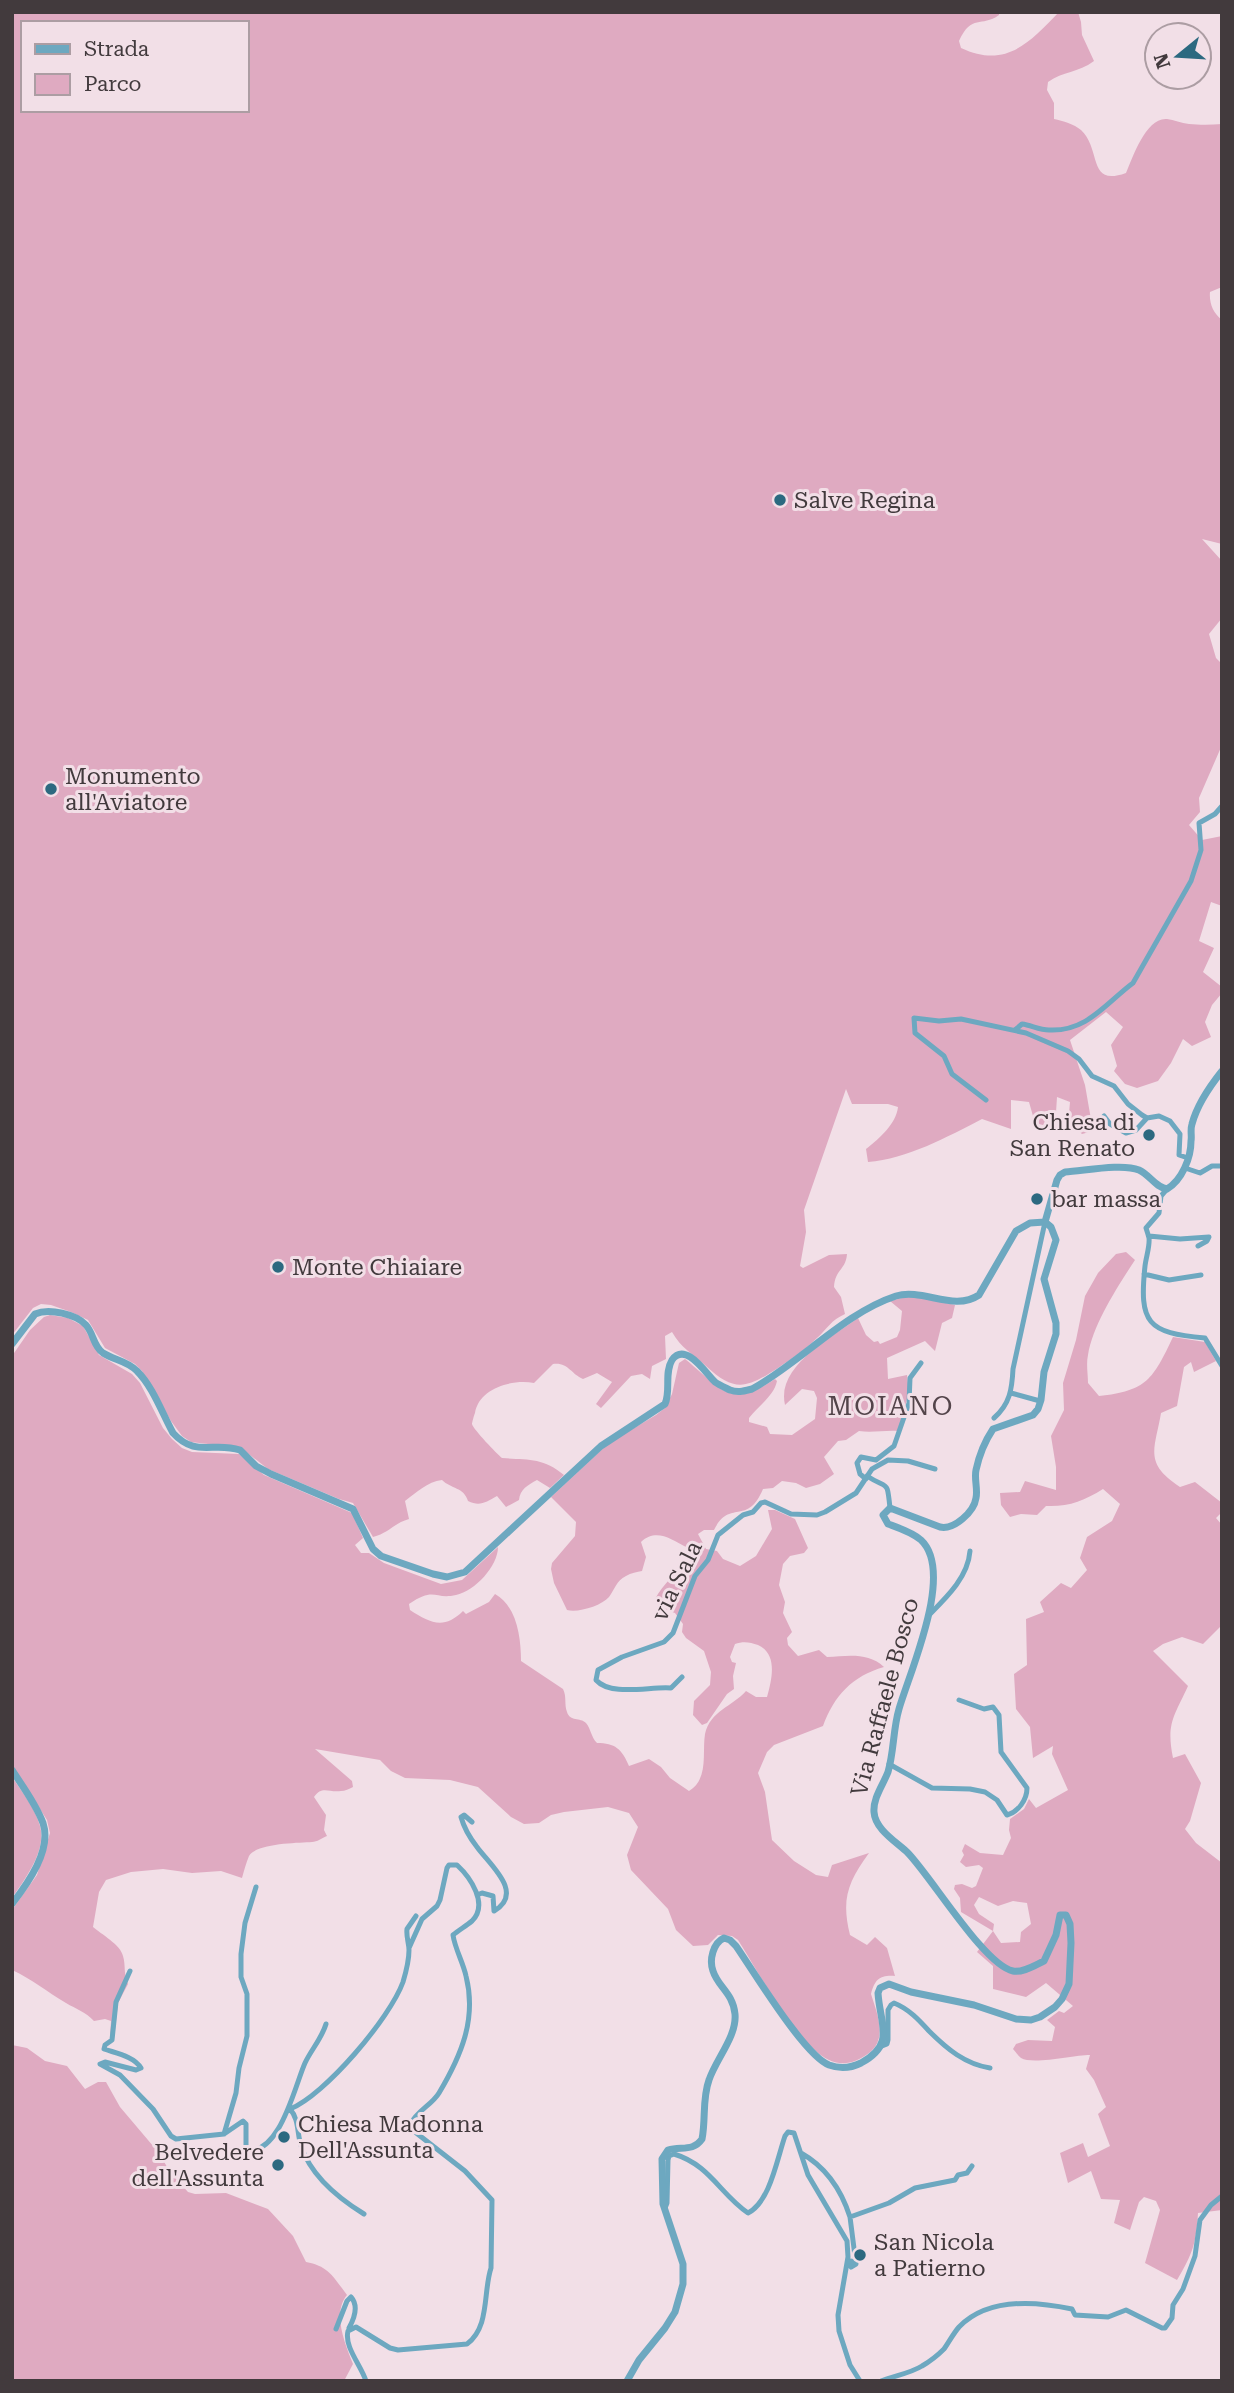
<svg xmlns="http://www.w3.org/2000/svg" width="1234" height="2393" font-family="'Roboto Serif',serif">
<style>
.green{fill:#dfaac1;fill-rule:evenodd}
.lines{fill:none;stroke-linecap:round;stroke-linejoin:round}
.minor{stroke:#6da8c0;stroke-width:5}
.tertiary{stroke:#6da8c0;stroke-width:7}
.poi-dot{fill:#2c6980;stroke:#f2dfe7;stroke-width:2.5}
.labels{text-anchor:middle;dominant-baseline:central;stroke-width:6;stroke-linejoin:round;paint-order:stroke}
.poi-label{font-size:23px;fill:#423a3d;stroke:#f2dfe7;text-anchor:start}
.street-label{font-size:23px;fill:#423a3d;stroke:#f2dfe7}
.quarter-label{font-size:26px;letter-spacing:2px;fill:#53444a;stroke:#f2dfe7}
</style>
<rect width="100%" height="100%" fill="#f2dfe7"/>
<!-- green -->
<path class="green" d="M12 12H999V15C981 28 972 13 959 41L961 48C1006 69 1029 43 1059 12H1078L1081 22 1082 35 1094 61C1078 73 1063 71 1048 82L1047 90 1054 103V119C1063 121 1074 124 1081 130 1102 150 1087 187 1126 173 1133 157 1146 117 1167 119 1174 120 1181 123 1189 124 1199 125 1211 125 1222 124V287L1210 292C1209 303 1213 313 1222 320V544L1202 539 1222 561V618L1209 634 1216 658 1222 664V745L1199 798 1200 812 1189 825 1202 840 1222 836V906L1211 902 1199 941 1214 948 1203 972 1222 987V993L1212 1005 1205 1022 1211 1037 1192 1046 1183 1039 1171 1063 1158 1081 1137 1088 1125 1084 1114 1071 1117 1066 1111 1045 1123 1027 1106 1012 1070 1040 1085 1085 1093 1131 1082 1134 1075 1127 1068 1125 1070 1102 1057 1097 1055 1128 1035 1123 1029 1102 1011 1100V1129L982 1119C947 1137 907 1159 868 1162L866 1149C880 1138 896 1124 898 1107L888 1104H852L846 1089 804 1210 806 1232 800 1266 803 1268 829 1255 847 1254C846 1270 835 1269 834 1287L841 1297 845 1314C831 1320 827 1329 817 1338 805 1350 791 1359 778 1368 747 1388 735 1393 706 1366 693 1354 681 1348 672 1332L665 1336 666 1359 652 1366 650 1379 642 1374 631 1376 601 1408 596 1404 612 1382 597 1373 583 1379C571 1374 568 1362 553 1364L534 1383C512 1379 479 1388 475 1413 474 1415 472 1423 472 1424 473 1429 497 1454 502 1458 527 1460 543 1457 564 1475L550 1488 537 1480C528 1485 520 1489 519 1500L506 1507 497 1496C486 1502 480 1507 468 1501 464 1487 451 1489 442 1480 427 1482 417 1492 405 1501L409 1519C394 1523 389 1533 373 1537L353 1503 339 1499 268 1469 241 1448 191 1442 182 1436 171 1421 142 1371 135 1364 105 1348 88 1320 71 1312 51 1305 41 1304 33 1308 12 1335ZM23 23H247V110H23Z
M1126 1252 1135 1260C1118 1286 1093 1324 1088 1355 1086 1364 1088 1374 1088 1383L1099 1396C1147 1391 1153 1379 1173 1337L1205 1342 1216 1361 1194 1372 1191 1362 1184 1367 1177 1406 1161 1413C1155 1449 1143 1463 1180 1487L1195 1482 1222 1503V1512L1216 1518 1222 1525V1625L1203 1644 1182 1637 1163 1644 1153 1651 1188 1686C1174 1717 1166 1723 1173 1758L1185 1754 1201 1783 1190 1821 1185 1829 1196 1843 1222 1863V2210L1198 2213C1196 2244 1193 2253 1177 2280L1145 2263 1160 2210 1156 2201 1144 2197 1139 2202 1130 2230 1114 2223 1120 2200 1101 2199 1091 2171 1068 2183 1060 2153 1083 2143 1088 2157 1110 2146 1098 2114 1106 2107 1094 2080 1086 2069 1090 2055C1074 2055 1033 2065 1021 2058 1018 2056 1016 2052 1013 2049L1016 2044 1028 2040 1052 2041 1055 2027 1047 2020 1059 2011 1064 2013 1073 2006 1046 1983 1026 1997 993 1989V1966L977 1952 993 1931 961 1912 960 1898 954 1889 955 1885 962 1884 972 1888 976 1886 983 1868 979 1865 966 1867 960 1862 964 1855 962 1851 965 1844 980 1853 1003 1855 1011 1838 1009 1830 1010 1819 1024 1809 1029 1799 1036 1808 1068 1790 1052 1754 1053 1746 1033 1758 1030 1727 1016 1709 1014 1674 1027 1665 1026 1619 1044 1612 1040 1602 1061 1583 1071 1588 1087 1570 1080 1558 1087 1537 1112 1521 1120 1504 1103 1489C1084 1501 1068 1507 1046 1506L1037 1515 1021 1514 1010 1517 1001 1505 1000 1493 1020 1492 1025 1481 1056 1490V1467L1051 1436 1064 1410 1063 1383 1076 1340 1085 1296 1098 1273 1116 1254ZM979 1897 998 1906 1013 1901 1027 1903 1031 1924 1021 1932 1020 1942 1001 1943 993 1931 994 1924 979 1914 974 1905Z
M906 1297H918L955 1305 952 1318 942 1323 935 1351 925 1341 887 1358 888 1379 907 1375 908 1384 911 1385 898 1431C885 1430 872 1433 859 1431L846 1440 838 1441 824 1457 834 1474 820 1484 806 1488 796 1483 782 1481 773 1488 763 1489C747 1527 730 1498 714 1530H704L698 1534 706 1549 717 1551 723 1559 740 1566 756 1556 772 1529 768 1510H775L795 1519 808 1548 804 1553 790 1556 783 1564 779 1585 785 1602 783 1613 792 1632 787 1638 788 1645 798 1656 819 1650 827 1657C848 1656 868 1652 884 1667 852 1676 834 1696 823 1726L774 1745 767 1752 758 1773 765 1792 772 1840 794 1861 816 1875 828 1877 832 1865 869 1853C848 1882 841 1899 850 1935L867 1945 875 1937 887 1948 895 1976C880 1975 875 1979 871 1994 877 2013 888 2039 869 2053 856 2062 844 2067 829 2060 797 2045 758 1971 738 1940L732 1936 718 1935 708 1945 693 1946 676 1930 668 1909 631 1870 627 1855 638 1827 629 1813 608 1807 564 1812 551 1815 539 1823 524 1824 511 1817 478 1787 450 1780 405 1778 391 1771 380 1760 315 1749 352 1781 353 1787C349 1789 345 1791 341 1791 329 1793 322 1785 314 1797L326 1815 324 1830 327 1836C322 1838 317 1842 312 1842 298 1843 257 1843 249 1856 246 1863 244 1871 242 1878L221 1871 192 1873 163 1869 131 1872 106 1880 99 1892 93 1927C101 1934 121 1945 123 1956 126 1966 123 1972 128 1984L118 2003 114 2039 110 2037 111 2021 105 2019 94 2021C86 2012 76 2009 66 2003 47 1992 32 1979 12 1970V1910L37 1875 50 1833 47 1820 12 1765V1356L30 1330 44 1317 50 1315 68 1318 83 1326 99 1355 132 1374 140 1383 163 1428 172 1439 182 1448 192 1452 239 1454 264 1475 352 1513 363 1538 355 1545 361 1553H369L384 1563 441 1584 462 1580 498 1547C498 1566 475 1591 456 1595 434 1600 435 1586 409 1604L410 1610C430 1623 444 1630 463 1611L466 1614 489 1602 495 1594C517 1606 521 1638 521 1661L563 1689C567 1697 564 1704 567 1712 570 1722 580 1717 586 1723 591 1729 591 1737 597 1743 615 1743 622 1749 629 1766L649 1759 661 1767 670 1778 689 1791C709 1779 702 1753 705 1734 710 1711 733 1706 746 1691L756 1697H767C772 1679 778 1654 758 1645 750 1642 743 1641 735 1644L730 1657 732 1662 736 1663 733 1676 734 1689 727 1694 707 1723 702 1725 693 1715 694 1701 710 1685 711 1672 704 1651 686 1638 682 1632 683 1624 675 1613 660 1608 655 1599C663 1584 677 1572 689 1558L686 1547C671 1539 656 1528 641 1542L646 1557 642 1571C637 1572 631 1573 626 1576 616 1581 615 1589 609 1597 601 1606 578 1613 567 1610L554 1583 551 1569 552 1563 575 1536 576 1522 551 1497 609 1443 656 1415 665 1408 672 1394 679 1363 685 1359C722 1389 729 1410 775 1379L777 1381C774 1396 758 1406 749 1418V1422L767 1427 770 1434 792 1435 815 1419 817 1398 814 1391 802 1389 785 1405C776 1366 831 1338 858 1318L866 1335 874 1342 878 1341 880 1344 897 1337 900 1330 902 1311 890 1301Z
M12 1777C22 1792 35 1808 40 1826 47 1850 25 1879 12 1898Z
M12 2045 27 2048 45 2061 67 2066 85 2089 98 2082H106L120 2107 159 2153 170 2172 188 2192 195 2194 226 2193 268 2209 293 2236 306 2262C329 2266 334 2278 347 2295 332 2313 345 2344 353 2364L344 2381H12Z"/>
<g class="lines">
<!-- minor -->
<path class="minor" d="M1015 1030 1022 1024C1031 1025 1039 1030 1049 1030 1087 1032 1106 1003 1133 983L1191 881 1201 850 1199 823 1215 814 1222 806
M986 1100 952 1074 944 1056 915 1033 914 1018 939 1021 961 1019 1026 1033 1068 1051 1079 1059 1092 1076 1114 1086 1128 1104 1142 1115 1147 1118 1159 1116 1170 1121 1180 1134 1179 1155 1188 1158
M1104 1116 1110 1124 1126 1133 1136 1130 1147 1118
M1185 1168 1200 1173 1212 1166H1222
M1167 1189 1161 1196 1159 1213 1146 1228C1147 1231 1148 1234 1149 1238 1150 1246 1146 1257 1145 1266 1139 1323 1147 1333 1205 1338L1222 1366
M1149 1236 1180 1239 1209 1237 1207 1241 1198 1246
M1144 1274 1169 1280 1201 1275
M1011 1393 1040 1401
M994 1418C1010 1404 1012 1389 1013 1369L1045 1222
M867 1476C888 1490 887 1478 890 1508
M866 1479 860 1474 857 1463 861 1457 876 1460 894 1446 909 1403 910 1378 921 1363
M929 1615C947 1597 968 1577 970 1551
M682 1677 671 1688C651 1686 611 1697 596 1680L598 1670 622 1657 664 1642 673 1633 695 1576 708 1560 718 1535 743 1515 753 1512 761 1503 765 1502 791 1514 817 1515 825 1512 856 1493 872 1469 888 1460 908 1461 935 1469
M889 1764 932 1788 970 1789 985 1792 997 1800 1007 1815C1018 1812 1027 1800 1027 1788L1001 1752 999 1715 993 1707 984 1709 959 1700
M472 1822 464 1815 461 1817C464 1828 470 1838 477 1847 490 1865 525 1893 494 1911L493 1896 482 1893 477 1895
M130 1971 116 2002 112 2040 105 2045 104 2049C115 2053 134 2056 141 2068L136 2070 105 2062 100 2064 120 2075 153 2109 171 2136 176 2139 224 2134 243 2121 246 2124V2150C280 2156 295 2085 305 2063 311 2050 322 2038 326 2024
M882 2046 887 2044 888 2040V2010L891 2005 894 2003C909 2009 919 2020 929 2031 947 2049 965 2064 990 2068
M224 2134 236 2093 239 2068 247 2036V1994L241 1977V1954L245 1923 256 1887
M801 2153C826 2167 841 2189 850 2217L889 2203 915 2188 955 2180 958 2175 967 2173 972 2166
M665 2208 667 2203 668 2160 669 2156 674 2154C710 2165 720 2194 748 2213 770 2202 777 2159 785 2136L788 2132 794 2133 808 2175 847 2241 848 2257 838 2315 839 2331 850 2365 860 2381
M364 2214C338 2198 311 2176 301 2146 297 2133 299 2119 290 2109 325 2095 390 2018 403 1982 406 1972 409 1961 409 1950 409 1943 406 1937 407 1929L416 1916
M850 2217 856 2264 851 2267V2261
M336 2329 347 2301 351 2297C359 2306 354 2319 349 2328
M366 2381C361 2365 344 2347 348 2331L356 2327 390 2348 398 2350 467 2344C490 2327 483 2292 491 2268L492 2200 465 2171 415 2132 410 2125C416 2111 432 2105 439 2093 461 2056 477 2019 466 1976 463 1962 455 1949 453 1935 459 1930 466 1926 472 1921 489 1904 470 1877 457 1865H449L447 1868 440 1900 437 1906 422 1919 409 1948
M881 2381C894 2376 911 2373 922 2366 929 2362 938 2355 944 2349 949 2342 953 2334 959 2327 988 2297 1035 2301 1072 2309L1075 2315 1108 2317 1126 2310 1162 2328H1165L1172 2318 1173 2305 1183 2289 1195 2256 1200 2220 1211 2205 1222 2196"/>
<!-- tertiary -->
<path class="tertiary" d="M1045 1222 1057 1180 1060 1175 1065 1172C1084 1171 1122 1163 1139 1170 1150 1175 1155 1187 1167 1189 1182 1180 1191 1158 1191 1141 1192 1136 1190 1130 1192 1124 1197 1105 1210 1086 1222 1071
M12 1344 35 1314C49 1308 76 1314 86 1325 94 1334 93 1346 103 1353 114 1360 128 1361 137 1371 153 1387 162 1413 173 1433 196 1458 213 1441 240 1450L256 1466 271 1474 353 1509 373 1549 381 1556 433 1574 447 1577 465 1572 601 1446 665 1404C671 1391 664 1373 672 1360 686 1341 706 1374 715 1382 719 1385 726 1388 730 1390 738 1393 744 1391 752 1389 800 1363 844 1313 896 1296 923 1288 954 1312 979 1295L1016 1231 1030 1223 1045 1222
M12 1770C23 1787 36 1804 43 1823 52 1850 28 1883 12 1904
M627 2381 639 2360 665 2328 675 2312 683 2284V2264L663 2204 662 2159 668 2150C681 2146 693 2152 702 2139 706 2119 702 2099 709 2080 716 2059 737 2036 735 2014 733 1993 718 1987 713 1971 709 1960 713 1943 724 1938L730 1940 736 1946C754 1972 804 2055 829 2065 840 2069 851 2068 861 2063 896 2044 880 2025 878 1993L880 1988 889 1984 911 1992 974 2005 1016 2019 1031 2020 1040 2017 1055 2007 1062 1999 1069 1984 1071 1943 1070 1924 1066 1915H1060L1056 1935 1044 1961C1035 1965 1023 1973 1013 1971 984 1965 931 1876 907 1852 895 1841 875 1829 874 1812 873 1798 883 1785 888 1772 894 1752 893 1729 899 1709 910 1671 955 1572 921 1540 912 1532 899 1528 888 1524L883 1515 890 1508 940 1527C954 1530 974 1512 976 1498 978 1489 974 1479 976 1470 979 1456 985 1441 993 1429L1033 1415 1038 1409 1041 1400 1044 1372 1056 1334V1323L1044 1279 1056 1240 1051 1227 1045 1222"/>
</g>
<!-- markers -->
<g class="poi-dot">
<circle cx="780" cy="500" r="7"/>
<circle cx="51" cy="789" r="7"/>
<circle cx="1149" cy="1135" r="7"/>
<circle cx="1037" cy="1199" r="7"/>
<circle cx="278" cy="1267" r="7"/>
<circle cx="284" cy="2137" r="7"/>
<circle cx="278" cy="2165" r="7"/>
<circle cx="860" cy="2255" r="7"/>
</g>
<g class="labels">
<!-- poi labels -->
<g class="poi-label">
<text x="794" y="500">Salve Regina</text>
<text x="65" y="776">Monumento<tspan x="65" dy="26">all'Aviatore</tspan></text>
<text x="1135" y="1122" text-anchor="end">Chiesa di<tspan x="1135" dy="26">San Renato</tspan></text>
<text x="1051" y="1199">bar massa</text>
<text x="292" y="1267">Monte Chiaiare</text>
<text x="298" y="2124">Chiesa Madonna<tspan x="298" dy="26">Dell'Assunta</tspan></text>
<text x="264" y="2152" text-anchor="end">Belvedere<tspan x="264" dy="26">dell'Assunta</tspan></text>
<text x="874" y="2242">San Nicola<tspan x="874" dy="26">a Patierno</tspan></text>
</g>
<!-- street labels -->
<g class="street-label">
<text transform="translate(677 1581) rotate(-64)">via Sala</text>
<text transform="translate(885 1697) rotate(-75)">Via Raffaele Bosco</text>
</g>
<!-- quarter labels -->
<g class="quarter-label">
<text x="891" y="1406">MOIANO</text>
</g>
</g>
<!-- border -->
<rect width="1234" height="2393" fill="none" stroke="#423a3d" stroke-width="28"/>
<!-- legend -->
<rect x="21" y="21" width="228" height="91" fill="#f2dfe7" stroke="#ac9da3" stroke-width="2"/>
<rect x="35" y="44" width="35" height="10" fill="#6da8c0" stroke="#ac9da3" stroke-width="2"/>
<text x="84" y="56" font-size="21" fill="#423a3d">Strada</text>
<rect x="35" y="74" width="35" height="21" fill="#dfaac1" stroke="#ac9da3" stroke-width="2"/>
<text x="84" y="91" font-size="21" fill="#423a3d">Parco</text>
<!-- north arrow -->
<g transform="translate(1178 56) rotate(252)"><circle r="33" fill="#f2dfe7" stroke="#ac9da3" stroke-width="2"/>
<path d="M0-5L12 26L0 18L-12 26Z" fill="#2c6980"/>
<text y="-10" font-size="19" font-weight="bold" text-anchor="middle" fill="#423a3d">N</text>
</g>
</svg>
